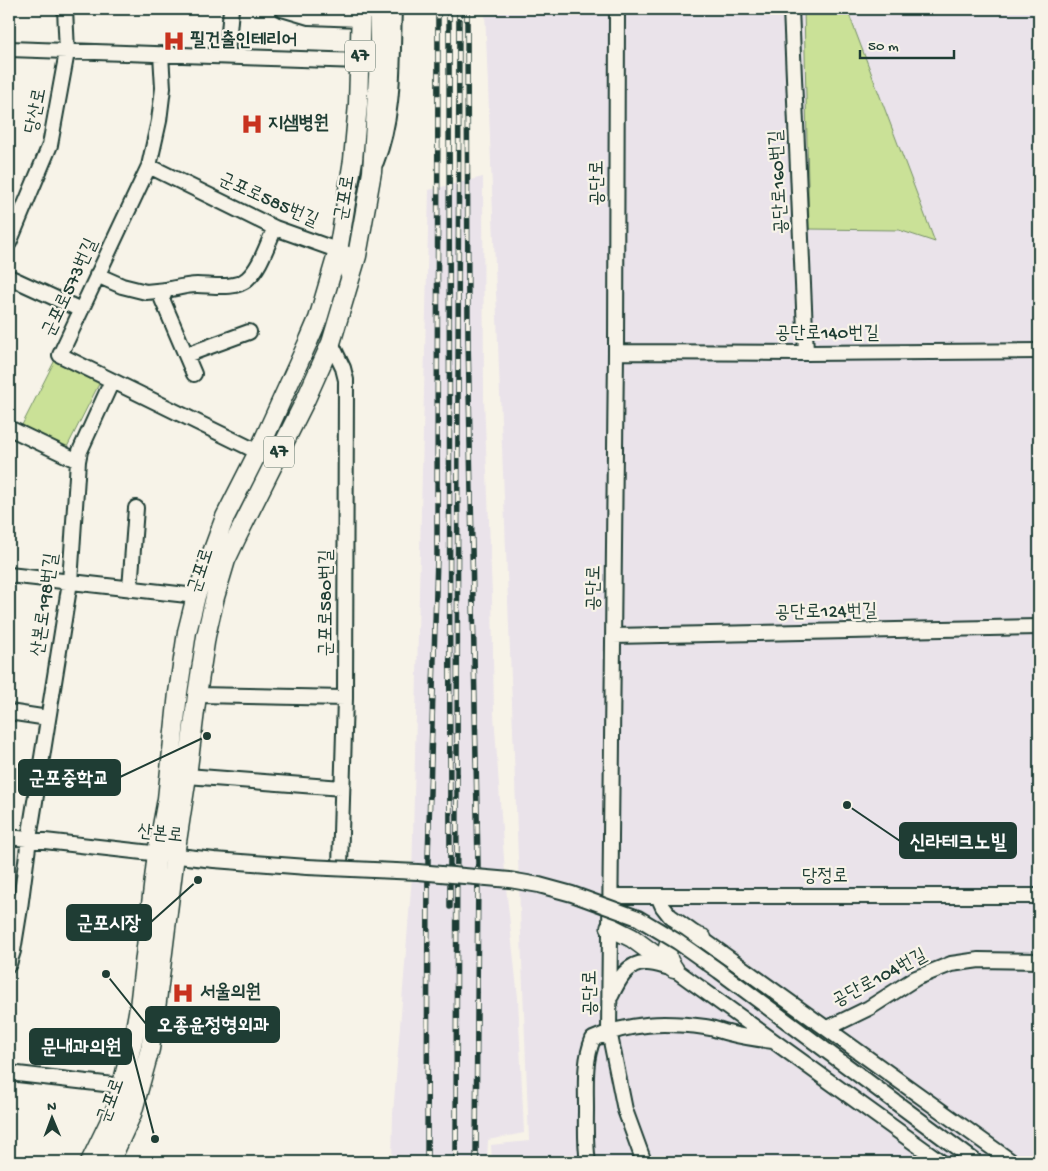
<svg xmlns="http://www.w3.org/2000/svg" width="1048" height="1171" font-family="'Gochi Hand','Poor Story',sans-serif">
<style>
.built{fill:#eae3ea}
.green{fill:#cae197;stroke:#748f66}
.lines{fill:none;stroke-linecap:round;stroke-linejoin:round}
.minor-casing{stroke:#1f3d34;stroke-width:18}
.major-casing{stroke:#1f3d34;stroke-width:21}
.minor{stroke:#f7f3e8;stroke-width:14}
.major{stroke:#f7f3e8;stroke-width:18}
.rail-casing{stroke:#1f3d34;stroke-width:5.5}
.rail{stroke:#f7f3e8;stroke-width:4;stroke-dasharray:11;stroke-linecap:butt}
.minor-bridge-casing{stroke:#1f3d34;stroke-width:18;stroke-linecap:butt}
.minor-bridge{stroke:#f7f3e8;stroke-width:14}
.labels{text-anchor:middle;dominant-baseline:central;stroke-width:4.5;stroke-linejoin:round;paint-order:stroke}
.shield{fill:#f7f3e8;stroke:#60746a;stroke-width:1}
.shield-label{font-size:18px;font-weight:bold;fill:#1f3d34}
.poi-label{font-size:19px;font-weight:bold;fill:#1f3d34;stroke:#f7f3e8;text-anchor:start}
.street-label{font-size:19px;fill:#1f3d34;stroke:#f7f3e8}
.leader{fill:none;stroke:#1f3d34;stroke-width:2}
.callout-dot{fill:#1f3d34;stroke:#f7f3e8;stroke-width:2}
.callout{fill:#1f3d34;stroke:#1f3d34;stroke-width:2}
.callout-label{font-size:20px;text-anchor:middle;font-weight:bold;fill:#fff}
</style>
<rect width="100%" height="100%" fill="#f7f3e8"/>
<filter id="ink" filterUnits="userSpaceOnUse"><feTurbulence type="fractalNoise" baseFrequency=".02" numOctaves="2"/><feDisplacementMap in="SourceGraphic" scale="10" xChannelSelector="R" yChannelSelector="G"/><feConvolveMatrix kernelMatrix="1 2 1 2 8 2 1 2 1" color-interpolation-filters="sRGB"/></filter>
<g filter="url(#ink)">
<!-- built -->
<path class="built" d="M485 9H1039V1162H492L491 1145 529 1141Z
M483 177 484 399 492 595 494 714 506 887 518 998 524 1133 488 1140 487 1162H392L393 1114 412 876 429 190Z"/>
<!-- green -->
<path class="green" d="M804 9H847L935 242 899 230 809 229Z
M56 358 97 379 99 384 65 451 20 429Z"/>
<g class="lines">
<!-- minor casing -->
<g class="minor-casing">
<path id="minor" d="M282 9 309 17 360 19
M617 9 616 352 609 1031 625 1110 644 1162
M791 9 806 353
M9 49 360 61
M161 54 163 88 159 121 149 166 60 355 258 452
M227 55 231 9
M376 162C395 114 392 60 394 9
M149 166 275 228 348 254 350 258 347 273
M9 243 50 145 67 52 65 9
M97 275 122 286 146 292 166 290
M9 277 81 310
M331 343 343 368 346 380 345 698 340 867
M616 352 806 353 1039 351
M186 355 249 332
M194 374 162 299 166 290C176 288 187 285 197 285 212 285 235 290 247 279 261 267 267 244 275 228
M9 428 78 461
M9 575 196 596
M130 589 136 508
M613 636 1039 627
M197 695 345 698
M9 712 48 718
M187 776 342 788
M9 837 214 860 307 867
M611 896H1039
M658 896 663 907 670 916 1012 1162
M9 964 13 951 20 908 29 839 70 582 78 461 80 451 112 381
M611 996C618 981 627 962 647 963 655 963 665 967 674 969L941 1162
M828 1028 869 1008 916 978 951 964 979 960 1039 961
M9 1073 122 1086
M588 1162C585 1144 586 1126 586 1108 586 1084 584 1061 593 1039 629 1022 667 1022 705 1027 713 1028 720 1031 728 1033 743 1037 757 1039 773 1041"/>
</g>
<!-- major casing -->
<g class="major-casing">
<path id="major" d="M610 927 632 938 674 969
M674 969C672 966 669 962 668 958 665 946 673 933 686 933 692 934 697 937 702 938
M90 1162 116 1108 132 1045 139 1007 157 853 167 799 178 693 187 632 196 596 225 517 258 452 309 340 318 319 338 251 353 160 358 104 361 9
M110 1162 132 1114 150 1049 156 1009 175 855 187 776 197 695 206 636 215 597 226 560 237 537 305 401 331 343 357 256 372 172 379 61V9"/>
</g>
<!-- minor -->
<use href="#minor" class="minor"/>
<!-- major -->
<use href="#major" class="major"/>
<!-- rail casing -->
<g class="rail-casing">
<path id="rail" d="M449 9 450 907
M467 9 468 336 478 864 476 1162
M427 1162 428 859 437 557 438 9
M456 1162 459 9"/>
</g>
<!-- rail -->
<use href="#rail" class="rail"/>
<!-- minor-bridge casing -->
<g class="minor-bridge-casing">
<path id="minor-bridge" d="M307 867 418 872 510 880 539 885 572 894 638 918 678 942 719 971 976 1162"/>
</g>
<!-- minor-bridge -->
<use href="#minor-bridge" class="minor-bridge"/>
</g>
</g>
<!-- icons -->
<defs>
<g id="hospital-bare" transform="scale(1.725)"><path d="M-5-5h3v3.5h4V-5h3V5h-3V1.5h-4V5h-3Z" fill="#c8321e" stroke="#f7f3e8" stroke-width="2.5" paint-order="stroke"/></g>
</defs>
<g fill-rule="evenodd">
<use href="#hospital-bare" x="174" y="41"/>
<use href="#hospital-bare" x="252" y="124"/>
<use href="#hospital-bare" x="183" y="993"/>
</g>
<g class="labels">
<!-- shield labels -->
<g class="shield">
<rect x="345" y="40.5" width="30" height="31" rx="4"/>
<rect x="264" y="436.5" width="30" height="31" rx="4"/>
</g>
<g class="shield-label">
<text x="360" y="56">47</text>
<text x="279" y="452">47</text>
</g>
<!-- poi labels -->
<g class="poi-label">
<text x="190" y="41">필건출인테리어</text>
<text x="268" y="124">지샘병원</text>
<text x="200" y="993">서울의원</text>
</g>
<!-- street labels -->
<g class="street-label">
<text transform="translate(37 111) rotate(-79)">당산로</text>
<text transform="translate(780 182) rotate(-93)">공단로160번길</text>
<text transform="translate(598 183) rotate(-90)">공단로</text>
<text transform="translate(346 198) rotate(-81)">군포로</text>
<text transform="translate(268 201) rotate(24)">군포로585번길</text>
<text transform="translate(71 288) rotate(-65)">군포로573번길</text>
<text x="827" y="334">공단로140번길</text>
<text transform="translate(202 571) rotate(-72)">군포로</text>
<text transform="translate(595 588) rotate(-89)">공단로</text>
<text transform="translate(327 603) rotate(-90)">군포로580번길</text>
<text transform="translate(46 605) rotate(-82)">산본로198번길</text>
<text transform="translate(826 613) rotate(-1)">공단로124번길</text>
<text transform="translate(160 835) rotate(6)">산본로</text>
<text x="825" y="877">당정로</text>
<text transform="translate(880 979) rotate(-28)">공단로104번길</text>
<text transform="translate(591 993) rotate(-90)">공단로</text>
<text transform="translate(112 1101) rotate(-70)">군포로</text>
</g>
</g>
<!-- callouts -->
<path class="leader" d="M207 736L120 777M847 805L900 841M198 880L151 922M106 974L146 1024M155 1139L131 1046"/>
<g class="callout-dot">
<circle cx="207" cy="736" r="5"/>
<circle cx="847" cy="805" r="5"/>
<circle cx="198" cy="880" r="5"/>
<circle cx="106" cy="974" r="5"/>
<circle cx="155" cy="1139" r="5"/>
</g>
<g class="callout">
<rect x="19" y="760" width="101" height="35" rx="5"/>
<rect x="900" y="823" width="116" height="35" rx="5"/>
<rect x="67" y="905" width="84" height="35" rx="5"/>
<rect x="146" y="1007" width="133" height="35" rx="5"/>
<rect x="30" y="1029" width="101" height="35" rx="5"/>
</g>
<g class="callout-label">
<text x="69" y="784">군포중학교</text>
<text x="958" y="848">신라테크노빌</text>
<text x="109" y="929">군포시장</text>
<text x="213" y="1031">오종윤정형외과</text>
<text x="81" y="1053">문내과의원</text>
</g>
<!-- margin -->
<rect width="1048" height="1171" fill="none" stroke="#f7f3e8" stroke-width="30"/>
<rect x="15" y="15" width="1018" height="1141" fill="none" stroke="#1f3d34" stroke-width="2" filter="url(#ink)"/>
<!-- north arrow -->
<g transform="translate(52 1118) rotate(359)" stroke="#f7f3e8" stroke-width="4" paint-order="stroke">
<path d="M0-4L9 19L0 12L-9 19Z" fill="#1f3d34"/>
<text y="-8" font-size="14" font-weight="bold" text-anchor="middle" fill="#1f3d34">N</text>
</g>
<!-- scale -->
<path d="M860 50v8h94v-8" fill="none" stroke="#1f3d34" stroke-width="2.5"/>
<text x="868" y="50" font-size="15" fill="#1f3d34" stroke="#f7f3e8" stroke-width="4" paint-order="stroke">50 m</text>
</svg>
